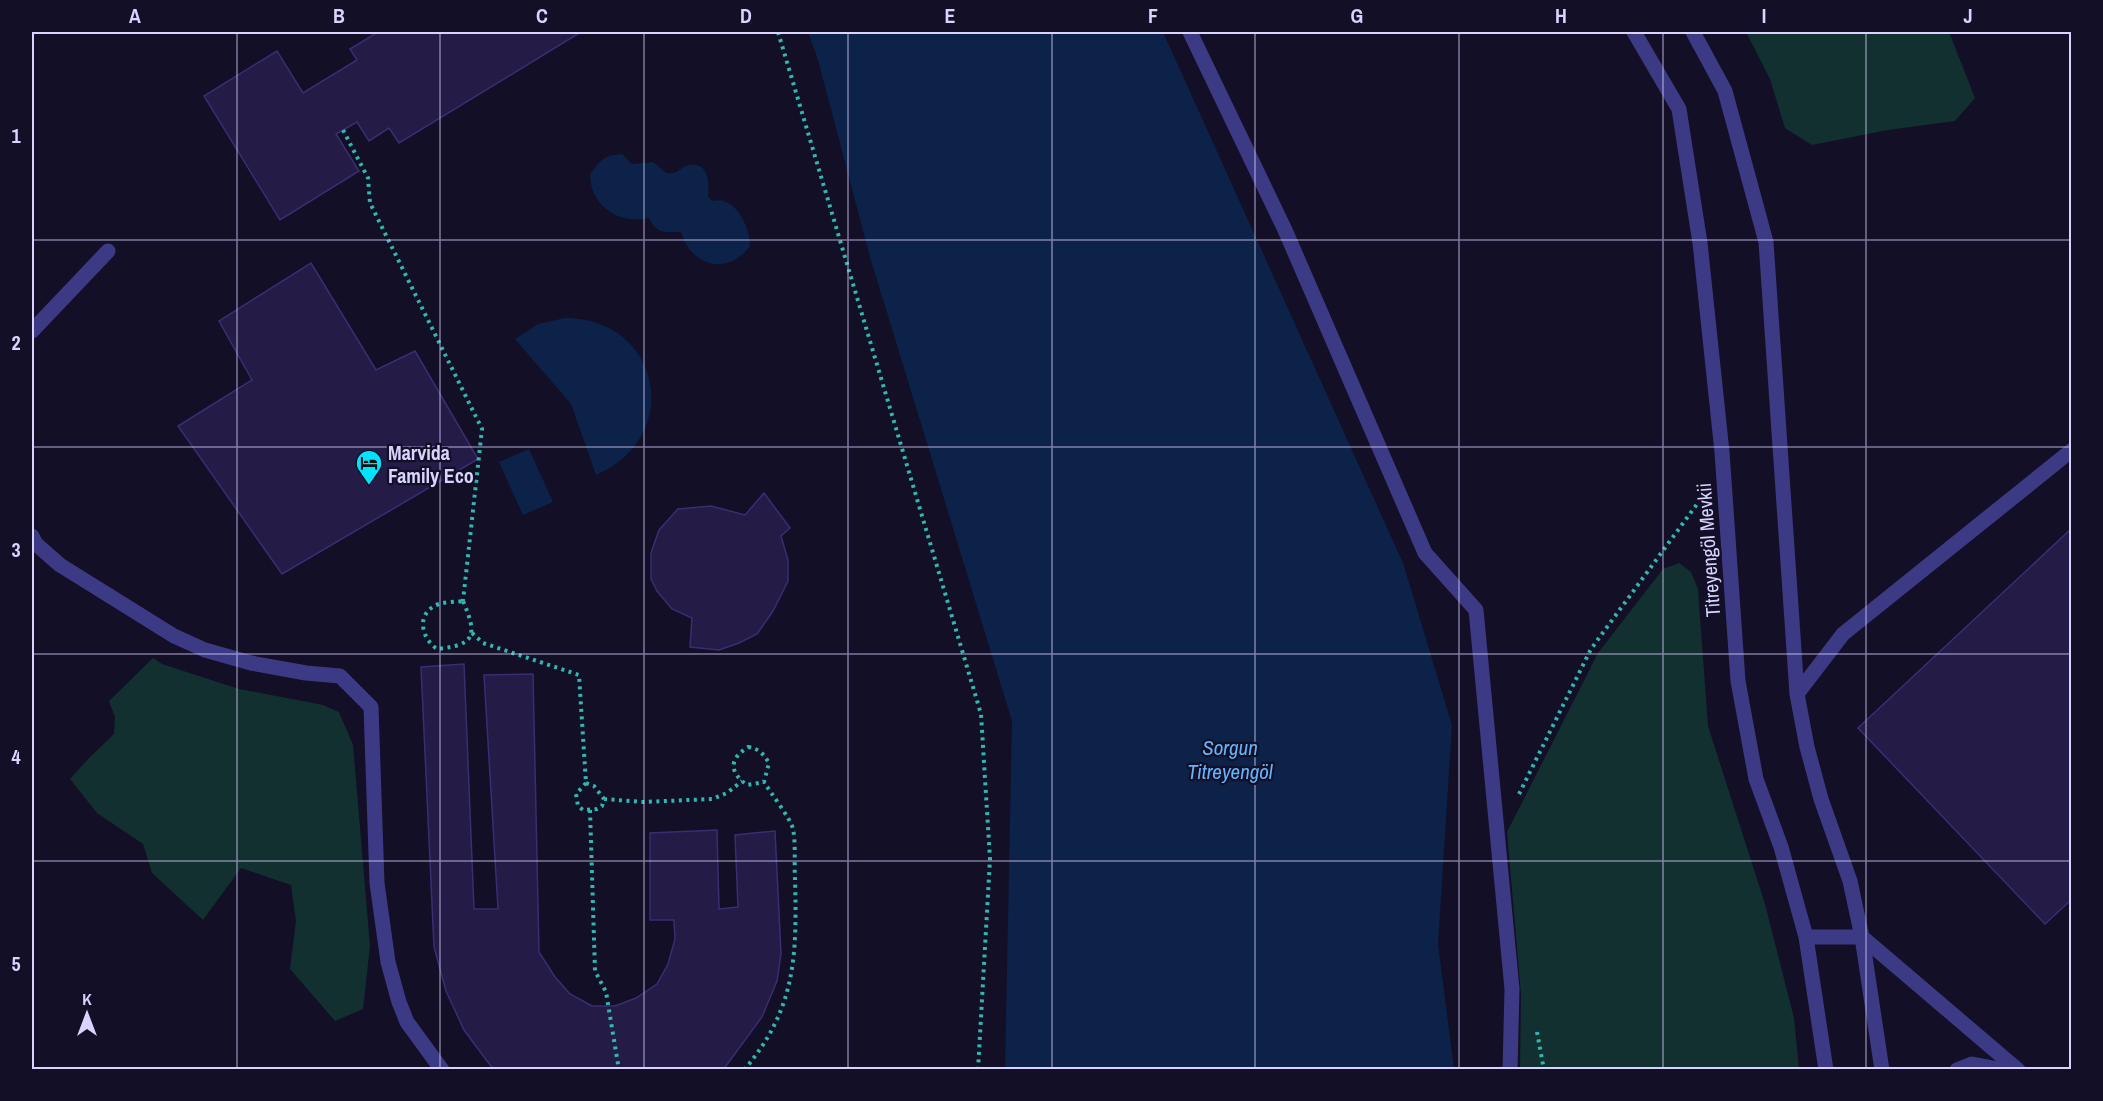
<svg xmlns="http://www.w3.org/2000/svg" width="2103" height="1101" font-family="'Archivo Narrow',sans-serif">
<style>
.green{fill:#12302f}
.water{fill:#0c2248}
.building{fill:#241b47;stroke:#3b2d73;stroke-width:1.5}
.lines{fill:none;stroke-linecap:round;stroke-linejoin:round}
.path{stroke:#2fb8b0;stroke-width:4;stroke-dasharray:3 4.5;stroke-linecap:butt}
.minor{stroke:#3d3a85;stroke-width:15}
.grid{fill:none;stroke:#d9d4ff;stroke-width:1.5;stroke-opacity:0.55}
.labels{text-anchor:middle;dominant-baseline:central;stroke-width:4.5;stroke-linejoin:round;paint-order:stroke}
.poi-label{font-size:20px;font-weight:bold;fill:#d9d4ff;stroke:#130f26;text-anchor:start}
.street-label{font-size:20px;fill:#d9d4ff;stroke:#130f26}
.water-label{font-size:21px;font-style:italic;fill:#62b6ff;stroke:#130f26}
.neatline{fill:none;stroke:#d9d4ff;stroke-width:2}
.grid-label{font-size:20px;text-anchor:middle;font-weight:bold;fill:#d9d4ff}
</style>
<rect width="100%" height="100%" fill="#130f26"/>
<!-- green -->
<path class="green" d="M1746 32H1949L1975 98 1955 121 1888 130 1812 145 1785 128 1770 79Z
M1679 563 1691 572 1698 589 1708 726 1765 904 1794 1018 1799 1069H1520L1521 994 1507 832 1598 653 1663 569Z
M153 658 162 664 239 689 323 705 339 712 353 745 370 946 363 1009 335 1021 290 969 296 921 291 885 241 868 203 920 152 873 143 844 97 813 70 779 89 758 114 734 115 717 109 701Z"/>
<!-- water -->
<path class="water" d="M808 32H1163L1403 563 1452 725 1438 944 1454 1069H1005L1012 721 870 257 818 60Z
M622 154 632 164 653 162C658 165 663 172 668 173 676 175 680 168 686 166 708 159 710 181 708 197L712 201C735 195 750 226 750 246 728 276 691 267 681 232 665 232 657 235 649 218 619 225 590 206 590 174 601 160 604 155 622 154Z
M565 318C661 318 685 437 596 475L571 404 515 339 538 324Z
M529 449 553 502 523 515 499 462Z"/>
<!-- building -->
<path class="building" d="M378 32H581L399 143 389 128 369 141 357 122 336 134 359 171 280 220 204 96 277 51 303 93 357 60 350 49Z
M311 263 376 370 415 351 478 459 282 574 178 426 252 380 219 321Z
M764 493 790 528 781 536 788 560V581L773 611 757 634 739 643 719 650 690 647 692 618 672 609 657 591 651 579V553L659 530 678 509 711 506 745 515Z
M2072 528V899L2045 924 1858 728Z
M464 664 474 909H498L484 675 533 674 539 952 555 977 570 994 592 1006H615L636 998 657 984 668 964 675 939 674 920H650V833L717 830 719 909 738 907 735 835 775 831 781 954 777 981 762 1017 723 1070H496L490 1065 464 1030 446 991 434 947 421 667Z"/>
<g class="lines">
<!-- path -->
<path class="path" d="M778 32 981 714 990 859 978 1070
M343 130 368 178 370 203 482 429 463 601
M463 601C478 636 475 645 437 649 420 637 416 612 439 604 446 602 455 602 463 601Z
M472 633 483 643 579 675 586 783
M748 747C759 749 763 753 769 763L764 782 747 785C729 772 729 759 748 747Z
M586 783 594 786 604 799 602 806 597 809 583 810 578 806 576 794Z
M1519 794 1591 649 1700 500
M604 799 643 802 712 799 727 793 742 781
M590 810 595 971 606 992 619 1070
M1537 1032 1544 1070
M744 1070C796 1009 797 956 795 879 794 863 796 844 793 829 791 819 770 792 764 782"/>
<!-- minor -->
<path class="minor" d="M1190 32 1285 230 1425 553 1476 610 1512 989 1510 1070
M1634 32 1679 109 1700 243 1722 452 1738 681 1756 779 1781 847 1806 937 1826 1070
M1693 32 1725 91 1766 242 1797 694 1807 747 1821 799 1850 881 1862 937 1882 1070
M32 331 108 251
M32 536 36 544 60 565 174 636 205 650 251 663 306 673 340 676 371 707 377 883 388 962 399 1002 407 1022 442 1070
M1797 694 1843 634 2072 450
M1806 937H1862L2018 1070
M1957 1070 1972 1064 2004 1070"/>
</g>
<!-- grid -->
<path class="grid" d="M237 32V1070M440 32V1070M644 32V1070M848 32V1070M1052 32V1070M1255 32V1070M1459 32V1070M1663 32V1070M1866 32V1070M32 240H2072M32 447H2072M32 654H2072M32 861H2072"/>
<!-- icons -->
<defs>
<g id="hotel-pin" transform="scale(1.35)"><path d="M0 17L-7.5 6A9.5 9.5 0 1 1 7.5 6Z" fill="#00e5ff" stroke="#130f26"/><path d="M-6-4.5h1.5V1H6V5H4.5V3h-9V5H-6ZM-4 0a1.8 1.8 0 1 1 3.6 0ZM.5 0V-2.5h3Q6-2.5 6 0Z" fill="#111"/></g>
</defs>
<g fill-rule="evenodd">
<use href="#hotel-pin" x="369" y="463"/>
</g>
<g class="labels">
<!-- poi labels -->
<g class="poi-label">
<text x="388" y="452">Marvida<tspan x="388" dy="23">Family Eco</tspan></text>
</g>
<!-- street labels -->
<g class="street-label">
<text transform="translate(1708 550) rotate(-94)">Titreyengöl Mevkii</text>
</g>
<!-- water labels -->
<g class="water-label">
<text x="1230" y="747">Sorgun<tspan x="1230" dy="24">Titreyengöl</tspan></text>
</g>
</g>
<!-- border -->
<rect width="2103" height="1101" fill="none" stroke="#130f26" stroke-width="66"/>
<!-- north arrow -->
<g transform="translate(87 1014)" stroke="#130f26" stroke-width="4.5" paint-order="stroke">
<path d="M0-4.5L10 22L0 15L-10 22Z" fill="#d9d4ff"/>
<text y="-9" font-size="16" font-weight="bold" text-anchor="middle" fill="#d9d4ff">K</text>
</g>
<rect x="33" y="33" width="2037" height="1035" class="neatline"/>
<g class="grid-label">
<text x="135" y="23">A</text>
<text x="339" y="23">B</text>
<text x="542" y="23">C</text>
<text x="746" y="23">D</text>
<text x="950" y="23">E</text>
<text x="1153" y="23">F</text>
<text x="1357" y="23">G</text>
<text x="1561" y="23">H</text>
<text x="1764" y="23">I</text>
<text x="1968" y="23">J</text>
<text x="16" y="143">1</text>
<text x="16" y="350">2</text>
<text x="16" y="557">3</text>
<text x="16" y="764">4</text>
<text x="16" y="971">5</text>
</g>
</svg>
